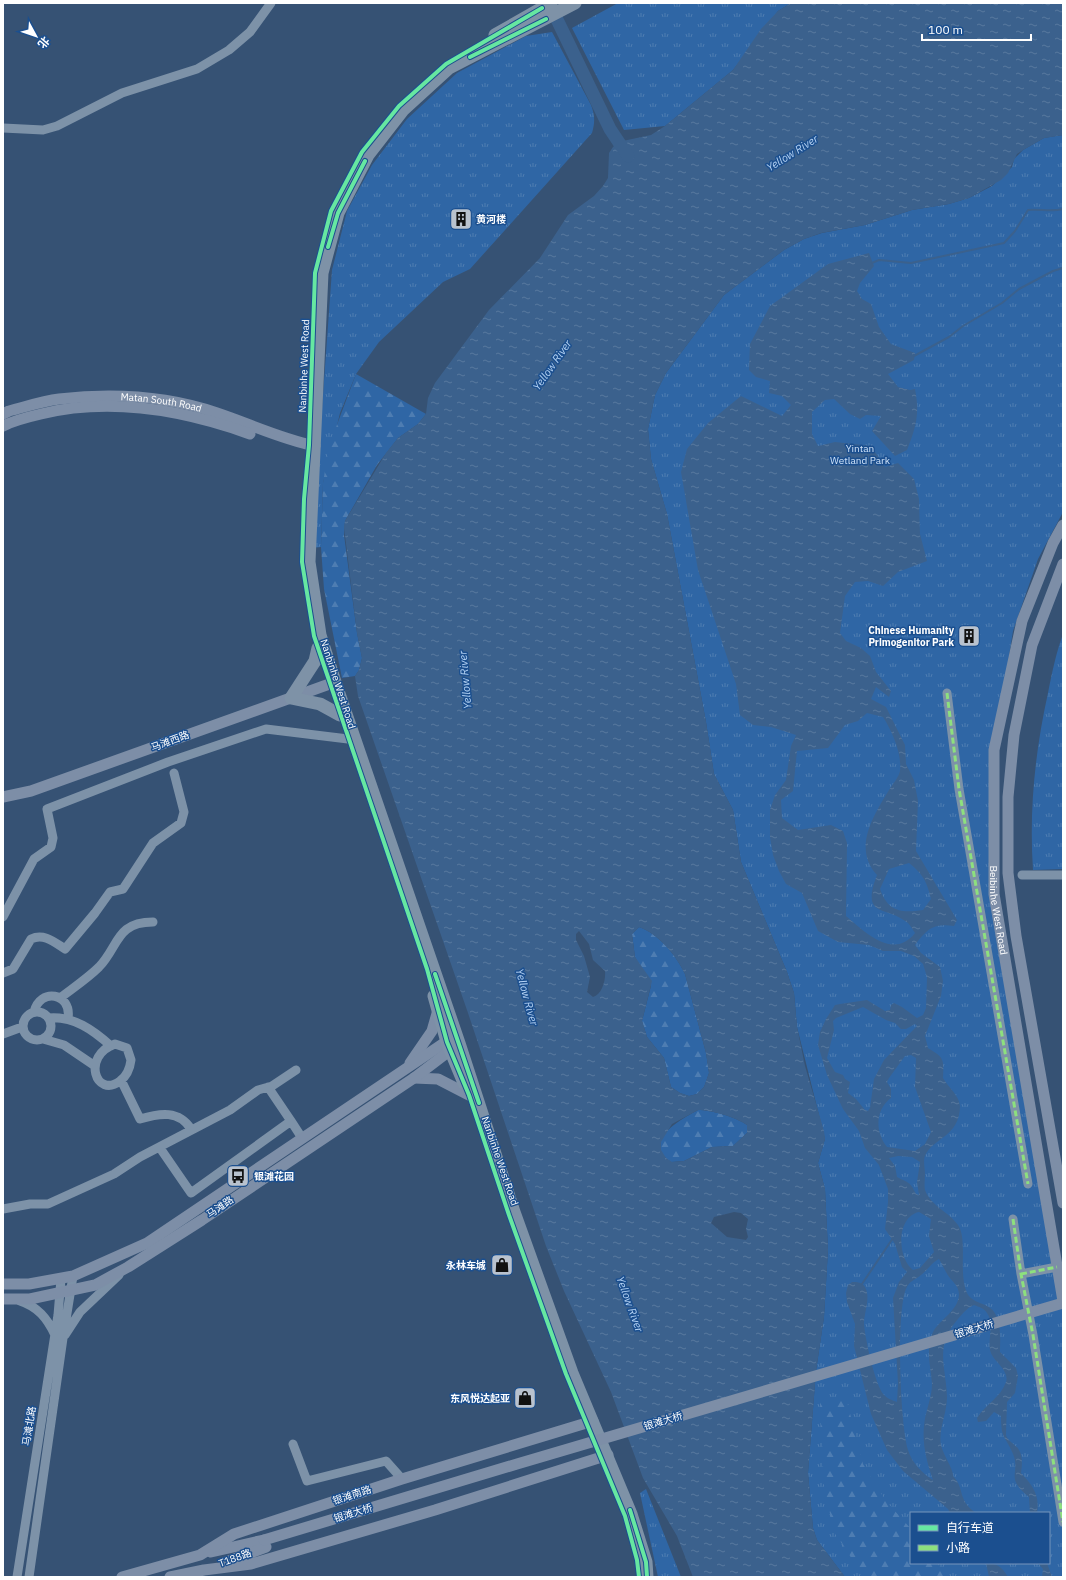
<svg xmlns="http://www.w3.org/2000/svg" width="1066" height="1580" font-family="'IBM Plex Sans','Noto Sans SC',sans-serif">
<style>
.grass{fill:url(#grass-tufts);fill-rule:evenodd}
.forest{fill:url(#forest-firs)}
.water{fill:url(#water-ripples);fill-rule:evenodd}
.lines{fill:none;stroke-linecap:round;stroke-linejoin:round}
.stream{stroke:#3b618d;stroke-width:2}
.river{stroke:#3b618d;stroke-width:13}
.minor{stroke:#7d92a8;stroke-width:9}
.major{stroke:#7d8ea7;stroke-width:11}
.highway{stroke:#7e92a7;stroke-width:13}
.major-bridge{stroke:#7d8ea7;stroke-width:11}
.quiet{stroke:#8de07e;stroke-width:3;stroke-dasharray:6 3;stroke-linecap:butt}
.cycleway-casing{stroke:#1b4f8f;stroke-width:6}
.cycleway{stroke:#66e7a1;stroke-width:4}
.labels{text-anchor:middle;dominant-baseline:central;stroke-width:3;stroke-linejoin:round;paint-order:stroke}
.poi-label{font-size:10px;font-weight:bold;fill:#fff;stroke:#1b4f8f;text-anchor:end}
.street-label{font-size:10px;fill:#fff;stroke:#1b4f8f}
.park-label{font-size:10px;fill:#cfe3fa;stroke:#1b4f8f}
.water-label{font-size:11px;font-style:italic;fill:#b5d3f5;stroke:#1b4f8f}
</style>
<defs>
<pattern id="grass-tufts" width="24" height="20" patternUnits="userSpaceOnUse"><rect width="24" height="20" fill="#2f66a5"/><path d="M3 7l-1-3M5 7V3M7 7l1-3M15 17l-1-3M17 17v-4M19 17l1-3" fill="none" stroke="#4e7db2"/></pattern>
<pattern id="forest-firs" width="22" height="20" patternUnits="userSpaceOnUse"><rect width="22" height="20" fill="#2f66a5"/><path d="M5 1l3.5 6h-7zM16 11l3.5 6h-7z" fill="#4e7db2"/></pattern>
<pattern id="water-ripples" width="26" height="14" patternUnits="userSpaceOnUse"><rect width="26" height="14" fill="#3b618d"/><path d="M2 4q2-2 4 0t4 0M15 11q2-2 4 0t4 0" fill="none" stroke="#58799e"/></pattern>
</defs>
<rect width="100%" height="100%" fill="#365274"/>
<!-- grass -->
<path class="grass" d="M618 3H791L778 11 733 70 665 126 624 130 572 28Z
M552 32 591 105C595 115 595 123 592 133L470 269 443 282 379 342 356 374 340 413 323 483 321 547 312 548 332 270 347 211 372 165 407 119 457 73 526 36Z
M1063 135V512L1038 559 1013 631 994 750V894L1063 1299V1577H845L817 1540 813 1528 808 1473 816 1371 824 1317 828 1250 825 1189 818 1163 825 1139 797 1027 794 993 787 972 741 862 733 810 714 774 706 722 667 514 651 459 648 429 655 395 666 373 724 295 784 250 804 239 822 233 865 225 912 210 949 204 969 198 992 186 1012 167 1014 159 1023 150 1044 138ZM911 1513H1049V1563H911Z
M1063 634V869L1033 870C1029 810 1035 752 1048 693 1052 673 1056 653 1063 634Z
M646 1489 681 1577H658L640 1493Z"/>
<!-- forest -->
<path class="forest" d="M356 374 426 414 418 424 398 438 377 465 345 521 344 535 357 633 362 658 359 670 355 676 342 678 324 589 321 547 323 483 329 446Z
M639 927C659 934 676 955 685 974L706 1053 709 1073 704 1087 697 1094 689 1096 680 1093 671 1087 664 1058 647 1037 642 1021 651 986 635 957 632 934Z
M698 1110C711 1110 736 1117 747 1125V1133L733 1146 712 1147 684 1161 671 1162C641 1141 680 1120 698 1110Z
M845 1394 863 1464 885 1500 911 1529V1563H937L948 1577H864L834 1532 824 1486 820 1402Z"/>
<!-- water -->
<path class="water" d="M791 3H1063V135L1044 138 1023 150 1017 154 1008 173 1001 180 969 198 949 204 912 210 865 225 821 233 804 239 784 250 724 295 666 373 655 395 648 429 651 459 667 514 706 722 714 774 733 810 741 862 787 972 794 993 797 1027 805 1066 824 1131 825 1139 818 1163 825 1189 828 1250 824 1317 816 1371 808 1473 813 1528 817 1540 845 1577H693L677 1536 643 1478 611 1392 564 1291 546 1246 467 1010 358 696 355 676 359 670 362 658 357 633 344 527 345 521 386 453 398 438 418 424 426 414 428 398 435 383 489 310 540 258 568 215 594 196 603 186 608 178 609 153 613 147 618 142 651 135 665 126 733 70 761 29 778 11ZM639 927C659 934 676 955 685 974L706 1053 709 1073 704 1087 697 1094 689 1096 680 1093 671 1087 664 1058 647 1037 642 1021 652 981 635 957 632 934ZM579 931 589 944 593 960 605 971C606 980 602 995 593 997L587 992 590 977 584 956 576 940V934ZM698 1110C711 1110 736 1117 747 1125V1133L733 1146 712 1147 684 1161 672 1162 666 1158 661 1150V1142L672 1124ZM734 1212 741 1213 748 1219 746 1229 748 1237 746 1240 727 1237 711 1223 714 1217Z
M869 253 874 266 860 283 857 291 862 299 871 304 879 327 891 344 915 353 914 360 888 374 898 387 910 390 915 389C920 414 916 427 907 450L895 456 872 431 881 416 866 415 860 419 850 414 834 399 825 400 812 412V434L818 446 835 442 871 446 885 467 898 463 914 479 919 499 920 534 927 561 898 572 883 586 868 581 855 582 845 596 840 633 846 641 861 648 870 656 876 672 891 691 889 697 876 687 871 699 886 707 905 745 906 764 914 780 918 801 916 851 957 920 954 926C933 923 927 929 915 945L921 953 940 967 943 981 941 996 925 1036 928 1048C944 1058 944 1058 943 1078 948 1087 959 1095 960 1106 960 1137 932 1138 925 1156 923 1161 925 1169 925 1174 925 1179 924 1185 925 1190 931 1206 949 1212 958 1225 968 1239 958 1273 967 1293 971 1301 979 1302 987 1306 1003 1314 1000 1338 1000 1352L1016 1368 1018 1376 1015 1393 1007 1402 1006 1435C1008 1442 1016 1444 1019 1450 1023 1456 1022 1466 1021 1473 1033 1486 1040 1495 1037 1513H1030L1029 1497C1004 1477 1021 1474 1013 1454 1005 1435 1001 1440 1001 1416L994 1412 986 1421 978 1422 977 1418C985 1405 1001 1397 1006 1382 1010 1370 992 1361 990 1350 988 1339 994 1322 987 1313 984 1308 979 1307 974 1305 967 1308 963 1313 958 1319 934 1347 946 1365 947 1397 947 1414 938 1430 941 1445 943 1455 954 1470 953 1476 965 1488 957 1500 976 1513H950L948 1509 903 1471 887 1450 871 1414 854 1346 855 1324 847 1302 846 1293 848 1285 852 1282C857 1282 862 1282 865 1287 871 1298 864 1312 864 1324 865 1338 875 1385 884 1395 888 1399 892 1400 897 1402L898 1383 893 1298 899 1282 907 1272 902 1267 895 1244 885 1229 888 1202V1189L879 1165 865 1148 859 1131 843 1109 827 1075 818 1045 820 1032 826 1019 835 1005 840 1004 867 1000 885 1011 890 1010 891 1005 894 1003 902 1007 917 1018 923 1015 926 1008 927 977 923 964 914 956 901 951H883L869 945 838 942 818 931 802 893 786 884 779 871 773 855 770 837V810L775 795 786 780 791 746 796 735 771 727 753 725 740 715 736 684 698 570 681 472 687 449 708 423 741 396 782 416 791 405 782 396 769 393 770 381 756 377 749 370 750 344 770 306 828 264ZM867 713 883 717C892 731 902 753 900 771 899 777 892 785 889 790 874 815 852 848 877 875 860 919 887 905 908 923 910 925 913 930 915 933 893 961 864 931 846 916L847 843 843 831 831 825 798 830 782 818 781 800 793 791 797 751 828 748 845 725 858 721ZM909 863C923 874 927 882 931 899L923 910C901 913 888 912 880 889L889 869ZM863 1007 886 1020 895 1023 901 1029H906L915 1024 917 1026 884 1060 874 1079 870 1108 868 1111 865 1110 856 1099 848 1093 850 1082 845 1079 843 1075 835 1072 827 1058 834 1030 833 1021 836 1018ZM911 1055 916 1058 915 1087 931 1132 925 1144 915 1151 887 1147C875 1132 875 1110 891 1098V1089L887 1082 889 1078 905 1056ZM898 1156 912 1157 920 1162 917 1182 919 1195 916 1194C910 1181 908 1183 897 1177L895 1166 889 1158ZM919 1212 931 1219 929 1236 934 1252 920 1268 913 1270C897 1258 896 1217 919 1212ZM939 1259C942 1264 943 1267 946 1272 950 1281 959 1284 959 1295 958 1311 940 1319 933 1332 925 1348 931 1368 932 1384 932 1398 925 1412 924 1426 922 1444 927 1463 933 1480 922 1473 912 1463 908 1450 900 1424 896 1313 906 1289 909 1281 915 1280 921 1275 928 1270 931 1263 939 1259Z
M986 1563C997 1563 1002 1567 1008 1577H989Z
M1038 1563H1047L1052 1577H1042L1043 1569Z"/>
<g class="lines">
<!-- stream -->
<path class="stream" d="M872 263 879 260 911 263 1004 243 1015 231 1028 210C1041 209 1051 212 1063 209
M914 356 949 337 963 326 1002 303 1019 289 1053 271 1063 268
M862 1284 893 1238"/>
<!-- river -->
<path class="river" d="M550 5 610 129 628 156"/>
<!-- minor -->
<path class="minor" d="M3 128 43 130 57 126 122 93 197 69 229 50 250 32 271 3
M947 693 959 789 1028 1184
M1022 875H1063
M3 917 34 859 51 847 53 838 47 809 168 762 266 729 348 739
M3 973 13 969 31 939C44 933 54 942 65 949L95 913 110 892 123 889 153 843 181 823 184 812 174 773
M60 998C73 988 88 978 99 967 119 946 116 922 153 922
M23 1026a14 14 0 1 1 28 0a14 14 0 1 1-28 0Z
M34 1012C40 987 72 993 68 1018
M49 1018C74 1016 93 1030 111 1046
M3 1034 22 1027
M43 1039 64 1045 95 1066
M115 1044 127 1048 131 1060C130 1068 127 1076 120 1081 96 1099 81 1056 115 1044Z
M121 1080 140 1119C160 1113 179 1110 191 1129
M268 1087 291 1121
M160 1148 191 1193 291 1121 302 1138
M3 1209 30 1204H48L114 1174 140 1157 230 1110 258 1090 272 1086 296 1070
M1013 1219 1021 1274 1033 1335 1063 1522
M1021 1274 1057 1267
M20 1301C38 1307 47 1318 55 1335
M65 1335 80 1312 119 1275
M293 1444 307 1481 386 1461 402 1479
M17 1577 58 1315 61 1279
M29 1577 63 1338 73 1276"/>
<!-- major -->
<g class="major">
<path id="s1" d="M3 414 9 411C25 407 42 401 59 399 112 393 167 396 217 413 250 424 281 439 315 446"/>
<path d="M3 426C15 420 28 417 41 414 111 397 183 410 250 434"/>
<path id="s2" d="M1063 525 1053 543 1022 621 994 750V894L1063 1301"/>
<path d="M1063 564 1032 645 1014 735 1008 797V873L1016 936 1063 1203"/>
<path d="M3 797 31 791 335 682"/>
<path d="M410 1063 432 1031 438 1010"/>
<path d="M414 1078 438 1079 469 1095"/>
<path d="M3 1284H29L73 1276 147 1243 453 1037"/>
<path d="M3 1299H30L95 1285 128 1267 202 1220 414 1078 456 1046"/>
<path d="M211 1552 264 1540"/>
<path d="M224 1563 266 1547"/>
<path d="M122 1577 200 1555 234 1534 402 1479 593 1421"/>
<path d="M170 1577 204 1570 251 1564 435 1510 608 1455"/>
</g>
<!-- highway -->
<path class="highway" d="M575 3 449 68 403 110 368 155 338 213 322 273 309 562 320 635 335 682 459 1043 514 1212 572 1373 631 1514 646 1562 647 1577
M495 35 551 3
M318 648 315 661 291 698 320 704 340 715
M434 996 447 1042 464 1083"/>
<!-- major-bridge -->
<path class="major-bridge" d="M264 1540 517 1464 1063 1303"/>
<!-- quiet -->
<path class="quiet" d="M947 693 959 789 1028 1184
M1013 1219 1021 1274 1033 1335 1063 1522
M1021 1274 1057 1267"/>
<!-- cycleway casing -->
<g class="cycleway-casing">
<path id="cycleway" d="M542 8 446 64 399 106 362 152 331 211 315 273 309 445 304 499 302 562 314 636 427 969 447 1042 469 1095 509 1215 566 1374 625 1516 637 1560 639 1577
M470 57 546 19
M328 247 338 213 365 161
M435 974 479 1103
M630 1510 646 1562 647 1577"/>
</g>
<!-- cycleway -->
<use href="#cycleway" class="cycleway"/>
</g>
<!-- icons -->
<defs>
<g id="building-square" transform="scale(1.15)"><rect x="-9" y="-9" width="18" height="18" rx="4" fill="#b9c2ce" stroke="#1b4f8f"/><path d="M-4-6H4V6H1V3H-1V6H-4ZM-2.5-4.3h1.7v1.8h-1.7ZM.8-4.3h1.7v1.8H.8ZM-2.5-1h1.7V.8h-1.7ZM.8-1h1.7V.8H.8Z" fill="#111"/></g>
<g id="bus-square" transform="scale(1.15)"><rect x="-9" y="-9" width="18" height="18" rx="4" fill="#b9c2ce" stroke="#1b4f8f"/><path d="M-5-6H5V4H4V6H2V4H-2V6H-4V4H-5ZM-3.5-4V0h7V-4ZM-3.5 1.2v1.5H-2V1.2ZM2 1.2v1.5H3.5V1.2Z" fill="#111"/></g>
<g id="shop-square" transform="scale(1.15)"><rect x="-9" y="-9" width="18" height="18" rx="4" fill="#b9c2ce" stroke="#1b4f8f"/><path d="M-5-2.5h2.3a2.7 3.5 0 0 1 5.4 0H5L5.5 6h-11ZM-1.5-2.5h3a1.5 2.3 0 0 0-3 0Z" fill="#111"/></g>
</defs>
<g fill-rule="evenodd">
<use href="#building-square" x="461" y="219"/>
<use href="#building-square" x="969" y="636"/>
<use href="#bus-square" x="238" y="1176"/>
<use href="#shop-square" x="502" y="1265"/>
<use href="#shop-square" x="525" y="1398"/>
</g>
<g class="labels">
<!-- poi labels -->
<g class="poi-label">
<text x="476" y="219" text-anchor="start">黄河楼</text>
<text x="954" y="630">Chinese Humanity<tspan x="954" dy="12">Primogenitor Park</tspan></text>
<text x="254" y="1176" text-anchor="start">银滩花园</text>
<text x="486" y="1265">永林车城</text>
<text x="510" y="1398">东风悦达起亚</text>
</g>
<!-- street labels -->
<g class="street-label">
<text transform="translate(304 366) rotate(-88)">Nanbinhe West Road</text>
<text stroke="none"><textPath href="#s1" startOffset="161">Matan South Road</textPath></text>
<text transform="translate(338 684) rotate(72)">Nanbinhe West Road</text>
<text transform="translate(170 741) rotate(-20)">马滩西路</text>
<text stroke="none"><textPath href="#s2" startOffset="397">Beibinhe West Road</textPath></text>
<text transform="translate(500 1161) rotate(71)">Nanbinhe West Road</text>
<text transform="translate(220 1207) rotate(-34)">马滩路</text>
<text transform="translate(974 1329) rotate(-16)">银滩大桥</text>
<text transform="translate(663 1421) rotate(-16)">银滩大桥</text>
<text transform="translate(29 1426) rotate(-81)">马滩北路</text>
<text transform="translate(352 1495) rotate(-18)">银滩南路</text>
<text transform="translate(353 1513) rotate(-17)">银滩大桥</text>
<text transform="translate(235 1558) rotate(-20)">T188路</text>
</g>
<!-- park labels -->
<g class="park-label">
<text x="860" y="448">Yintan<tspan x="860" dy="12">Wetland Park</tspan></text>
</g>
<!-- water labels -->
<g class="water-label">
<text transform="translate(792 153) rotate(-32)">Yellow River</text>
<text transform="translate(552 365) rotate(-55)">Yellow River</text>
<text transform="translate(465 680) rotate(-95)">Yellow River</text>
<text transform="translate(527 997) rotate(75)">Yellow River</text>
<text transform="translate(630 1304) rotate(70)">Yellow River</text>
</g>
</g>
<!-- border -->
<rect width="1066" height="1580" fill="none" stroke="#ffffff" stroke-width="8"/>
<!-- legend -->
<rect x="910" y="1512" width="140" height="52" fill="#1b4f8f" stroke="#7695bc"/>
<rect x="918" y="1525" width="20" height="6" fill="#66e7a1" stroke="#7695bc"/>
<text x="946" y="1532" font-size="12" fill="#ffffff">自行车道</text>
<rect x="918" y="1545" width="20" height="6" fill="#8de07e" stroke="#7695bc"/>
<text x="946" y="1552" font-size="12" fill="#ffffff">小路</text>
<!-- north arrow -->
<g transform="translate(36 36) rotate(130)" stroke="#1b4f8f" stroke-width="3" paint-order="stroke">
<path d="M0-3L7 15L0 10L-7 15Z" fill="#ffffff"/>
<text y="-6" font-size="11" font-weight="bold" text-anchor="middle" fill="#ffffff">北</text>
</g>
<!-- scale -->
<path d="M922 34v6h109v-6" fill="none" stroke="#ffffff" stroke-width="2"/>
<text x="928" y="34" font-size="12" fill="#ffffff" stroke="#1b4f8f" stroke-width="3" paint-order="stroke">100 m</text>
</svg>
